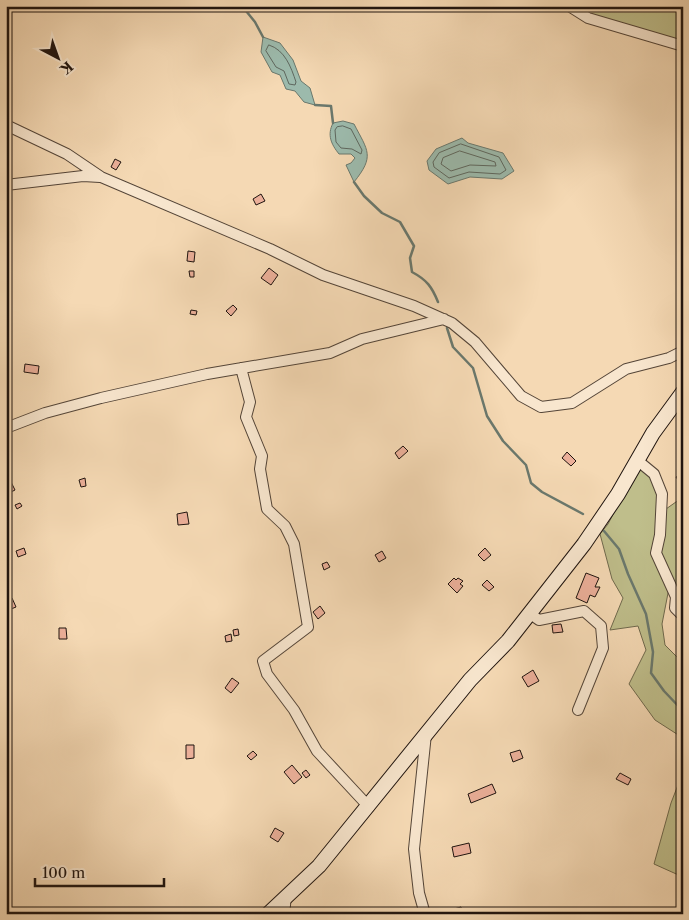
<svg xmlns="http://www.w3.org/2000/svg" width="689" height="920" font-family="'Libre Caslon Text',serif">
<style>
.green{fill:#bfbe8b;stroke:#6f694d}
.water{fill:#9cbaac;stroke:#6a786d}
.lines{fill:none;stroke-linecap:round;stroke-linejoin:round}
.shore{stroke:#5e675e;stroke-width:1}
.stream{stroke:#6a786d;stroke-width:2.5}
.building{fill:#ebaf99;stroke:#1f140f}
.street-casing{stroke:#544538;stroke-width:12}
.secondary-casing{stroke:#1f140f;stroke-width:16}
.street{stroke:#f8e6ce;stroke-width:10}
.secondary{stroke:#f8e6ce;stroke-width:14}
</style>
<rect width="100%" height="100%" fill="#f5d9b4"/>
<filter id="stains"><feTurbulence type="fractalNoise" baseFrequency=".004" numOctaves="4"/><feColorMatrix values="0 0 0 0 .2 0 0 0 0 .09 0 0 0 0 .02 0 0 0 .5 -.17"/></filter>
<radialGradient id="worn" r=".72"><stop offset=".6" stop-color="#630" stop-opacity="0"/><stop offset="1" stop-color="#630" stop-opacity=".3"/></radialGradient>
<!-- green -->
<path class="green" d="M576 6H677L683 12V43L591 16Z
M638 467 652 476 659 496 657 535 669 588 662 624 665 645 683 663V738L655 720 629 684 646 650 638 626 610 630 623 598 612 579 600 534 608 524Z
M683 497V596L676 592 659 555 664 538 666 509Z
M683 772V877L654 864 671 803Z"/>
<!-- water -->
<path class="water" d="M263 37 280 43 293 60 301 81 310 88 315 105 304 102 295 91 286 89 280 75 272 72 261 52Z
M343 121 354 124C368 151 375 156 354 182L346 165 351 163 355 158 351 154H339C331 144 327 135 333 123Z
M462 138 468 143 503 153 514 171 502 179 470 177 448 184 429 170 427 161 436 149Z"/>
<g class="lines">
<!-- shore -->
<path class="shore" d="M269 45C285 50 291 67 296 82L295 85 289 84 284 71 276 67 266 51Z
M343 126 351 129 362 150 361 154 352 149 341 148 336 142 335 130 337 127Z
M461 144 499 157 506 170 500 174 469 172 449 178 434 167 433 162 439 153Z
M460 151 495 162 496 166 470 165 451 171 441 164 443 158Z"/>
<!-- stream -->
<path class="stream" d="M242 6 255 22 263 37
M315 105 331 106 333 123
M354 182 364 196 382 213 400 222 414 246 410 258 412 272C427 280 432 287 438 302
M447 328 453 347 473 368 487 416 503 441 526 465 531 483 542 492 583 514
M604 531 619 549 628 574 646 614 653 652 651 673 664 691 683 711"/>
</g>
<!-- building -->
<path class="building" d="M115 159 121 162 116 170 111 167Z
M261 194 265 201 256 205 253 199Z
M188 251 195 252 194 262 187 261Z
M269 268 278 275 271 285 261 278Z
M189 271H194V277H190Z
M233 305 237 309 231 316 226 311Z
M191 310 197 311 196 315 190 314Z
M25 364 39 366 38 374 24 372Z
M403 446 408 451 399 459 395 453Z
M567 452 576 461 571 466 562 458Z
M683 473V487L676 477Z
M85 478 86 486 81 487 79 480Z
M11 482 15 490 9 493 6 484Z
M20 503 22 506 17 509 15 505Z
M187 512 189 524 178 525 177 514Z
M24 548 26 554 18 557 16 551Z
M485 548 491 555 484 561 478 555Z
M382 551 386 558 379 562 375 555Z
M327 562 330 567 324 570 322 564Z
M586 573 599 578 595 587H600L595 597 590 595 587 603 576 598Z
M454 578 456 580 458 578 463 581 460 584 463 586 457 593 448 584Z
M487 580 494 587 489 591 482 585Z
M12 598 16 607 6 611V600Z
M320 606 325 613 318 619 313 612Z
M561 624 563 632 553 633 552 625Z
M59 628H66L67 639H59Z
M238 629 239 635 234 636 233 630Z
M231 634 232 641 226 642 225 636Z
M533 670 539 681 528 687 522 677Z
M232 678 239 683 231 693 225 688Z
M186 745H194V758L186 759Z
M520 750 523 758 513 762 510 753Z
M253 751 257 755 251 760 247 756Z
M292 765 302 777 294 784 284 772Z
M306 770 310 775 306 778 302 773Z
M620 773 631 779 628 785 616 779Z
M492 784 496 793 471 803 468 794Z
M275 828 284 833 278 842 270 837Z
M469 843 471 853 454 857 452 847Z
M461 907 463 914H451L450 910Z"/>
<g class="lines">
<!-- street casing -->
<g class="street-casing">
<path id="street" d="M569 6 588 18 683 46
M6 125 67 154 101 177 270 249 323 275 414 306 452 323 475 342 521 396 541 407 572 403 626 369 669 358 683 351
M6 185 83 176 100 177
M241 368 250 402 246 417 262 456 260 469 267 509 285 526 294 544 308 627 263 661 267 674 294 710 317 751 369 807
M6 428 45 413 101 398 207 374 330 353 362 339 444 319
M637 460 654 474 662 494 660 535 656 553 676 597 675 608 683 616
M529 613 539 620 584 611 601 626 603 648 578 710
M6 913 10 914
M284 914 286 896
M425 914 419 893 414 849 426 734"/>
</g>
<!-- secondary casing -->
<g class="secondary-casing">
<path id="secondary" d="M268 914 319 866 470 680 508 641 584 544 618 494 653 433 683 392"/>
</g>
<!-- street -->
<use href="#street" class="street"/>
<!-- secondary -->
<use href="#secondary" class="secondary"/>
</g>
<!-- margin -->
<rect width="689" height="920" fill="none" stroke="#f5d9b4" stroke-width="25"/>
<rect x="8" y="8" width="674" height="905" fill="none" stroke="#1f140f" stroke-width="2.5"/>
<rect x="12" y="12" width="664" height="895" fill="none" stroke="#1f140f"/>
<!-- north arrow -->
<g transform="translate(58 58) rotate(139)" stroke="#f8e6ce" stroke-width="4" paint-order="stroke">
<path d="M0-4L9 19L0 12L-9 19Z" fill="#1f140f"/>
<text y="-8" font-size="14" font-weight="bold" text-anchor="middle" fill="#1f140f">K</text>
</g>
<!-- scale -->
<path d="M35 878v8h129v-8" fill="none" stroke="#1f140f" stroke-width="2.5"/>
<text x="42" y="878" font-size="15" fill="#1f140f" stroke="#f8e6ce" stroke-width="4" paint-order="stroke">100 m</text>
<rect width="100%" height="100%" filter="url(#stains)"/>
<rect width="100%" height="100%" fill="url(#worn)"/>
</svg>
